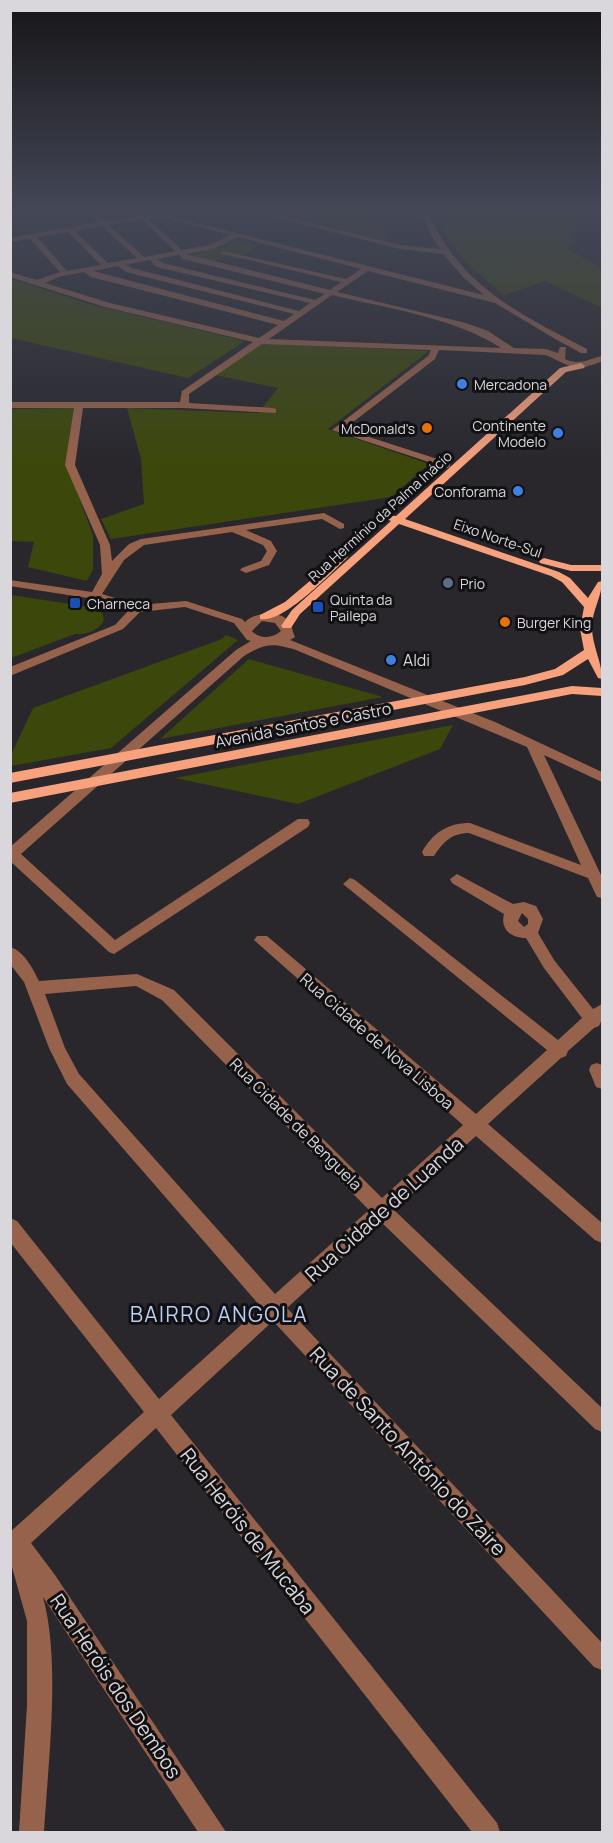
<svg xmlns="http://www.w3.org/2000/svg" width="613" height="1843" font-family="Manrope,sans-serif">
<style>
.green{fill:#3c470b}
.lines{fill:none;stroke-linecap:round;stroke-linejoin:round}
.minor{fill:#96624c;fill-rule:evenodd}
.major{fill:#f7a17d;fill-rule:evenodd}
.shop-dot{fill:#3f7fe0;stroke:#111013;stroke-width:2}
.food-dot{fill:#e8710a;stroke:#111013;stroke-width:2}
.service-dot{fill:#5c6f8a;stroke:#111013;stroke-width:2}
.transit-dot{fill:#1a4fb4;stroke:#111013;stroke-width:2}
.labels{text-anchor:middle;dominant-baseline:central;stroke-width:6;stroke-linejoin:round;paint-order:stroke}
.far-poi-label{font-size:14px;fill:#d9d7db;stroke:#111013;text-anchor:start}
.far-street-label{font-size:14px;fill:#d9d7db;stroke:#111013}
.poi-label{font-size:16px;fill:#d9d7db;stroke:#111013;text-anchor:start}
.street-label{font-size:16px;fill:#d9d7db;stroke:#111013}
.near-street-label{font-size:20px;fill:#d9d7db;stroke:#111013}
.near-neighbourhood-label{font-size:21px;letter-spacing:1.5px;fill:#bacef6;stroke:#111013}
</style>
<rect width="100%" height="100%" fill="#29272c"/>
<!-- green -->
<path class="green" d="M252 208H365L378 217 389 241Z
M436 208H582V214L571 237 574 243 567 248 602 269V308L545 281 504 295C478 274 441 244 436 208Z
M237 240 258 245 237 259 225 256 214 262 189 255 224 246 220 249Z
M10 278 85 303 245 341 188 378 11 338Z
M262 343 429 351 328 429 429 464 391 497 111 539 101 519 144 504 141 459 127 408 258 413 278 388 215 375Z
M74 408 67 465 93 535V569L87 581 28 567 34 542 11 541V409Z
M11 595 90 607 102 613 104 620C98 631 87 635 75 634L11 658Z
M226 635 238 640 111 748 11 766V755L33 708 222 639Z
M249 659 383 697 160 739Z
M453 725 440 749 298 804 175 778Z"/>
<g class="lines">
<!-- minor -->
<path class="minor" d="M84 208H91L105 221 158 212 153 208 166 211 197 208 171 214 176 218 484 295 464 278 443 254 400 249 238 208H251L400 245 440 249 430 234 420 208H427C457 285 518 313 587 349V353H581L557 340 495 303 368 271 337 292 466 323 488 331 514 348 546 349 558 353 560 347H566L565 359C579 366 589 359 602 356V361L600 362C572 374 567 363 545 355L439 350 435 359 344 429 450 463V467L447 468 332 430 428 356 431 350 262 344 189 394V403L273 408 276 409V413L184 408H83L75 465 110 545 112 561 129 544 141 539 324 513 344 524V528L340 529 322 519 246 530 271 541 277 551 269 565 246 573 240 570 242 568 261 561 267 551 263 545 232 532 144 545 124 560 102 594 138 605 186 601 242 619 245 622C255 612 281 609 290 623 292 627 293 633 295 637L290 640 495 722 602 772V782L544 755 601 875 602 898 597 897 588 878 469 833C452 833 443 842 434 856H424L422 852C433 833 447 823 470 823L581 865 527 747 296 650C272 643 266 643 244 656L21 854 115 940 298 819H308L310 823 308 827 114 954 109 952 10 861V847L236 650 251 641 247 640 234 623 185 607 140 612 123 629 10 676V667L115 625 129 610 94 599 10 586V580L92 592 102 574 100 545 65 465 74 408H10V402H180L182 391 253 342 105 307 10 277V272L37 280 60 272 30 239 10 242V238L98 222ZM163 215 172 220 230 235 209 245 182 250 147 218ZM141 219 175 251 144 257 109 225ZM102 226 137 258 108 263 75 231ZM68 232 101 265 67 271 37 237ZM238 237 361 269 346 279 223 251 219 253 341 282 330 290 186 254 214 249ZM179 255 182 259 325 294 315 300 163 263 157 259ZM149 260 157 267 310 303 299 311 132 268 126 265ZM118 266 126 272 294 314 284 321 93 271ZM84 272 91 277 278 325 259 338 110 303 45 283 59 277ZM332 295C386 308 456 318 501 348L269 339ZM262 621 275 623 281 631C273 638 260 640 252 631Z
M457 874 513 904 524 902 536 906 543 919 538 933 554 960 593 1009 602 1004V1019L599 1026 594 1028 568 1051 566 1056 561 1058 488 1124 602 1223V1243L595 1240 476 1136 394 1210 602 1408V1432L595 1429 381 1222 287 1308 602 1643V1670L594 1667 273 1321 171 1415 497 1823 500 1832H472L156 1428 31 1543 55 1575 226 1832H198L43 1597C61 1663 48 1762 44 1832H19L27 1705V1621L10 1560V1532L144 1412 10 1242V1218L17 1221 159 1399 261 1307 67 1084 49 1048 24 982 10 964V947C24 951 33 969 39 981L137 974 174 990 382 1198 463 1125 254 940 257 936H267L476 1114 547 1050 343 884 350 878 355 880 558 1040 582 1018 544 968 526 938C511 938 500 929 504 914L452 883 450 879ZM522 913 528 919V924L524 927 518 921ZM136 986 162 1000 369 1210 275 1294 79 1074 65 1048 45 994Z
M597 1063 602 1065V1089L596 1087 589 1070 591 1065Z"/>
<!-- major -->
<path class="major" d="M581 363 585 366 584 368 566 372 405 519 559 572 570 578 588 598 598 582 602 581C602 597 592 610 592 627 592 646 602 661 602 679L598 678 588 659 563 675 525 685 10 783V773L525 677 555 669 584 650 580 629 584 607 562 582 551 576 399 524 300 614 291 628H283L281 626 292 610 391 521 386 519V515L396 516 560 368Z
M344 552 348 553V557C331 573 283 624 260 619V615L285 602Z
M544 558 571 565H602V571H571L540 563 539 561Z
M572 686 602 688V696L572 694 10 803V793Z"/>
</g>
<!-- sky -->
<linearGradient id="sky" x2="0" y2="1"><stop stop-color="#171518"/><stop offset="0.45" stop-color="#434756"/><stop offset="1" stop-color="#434756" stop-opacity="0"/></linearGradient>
<rect width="613" height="466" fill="url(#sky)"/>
<!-- markers -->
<g class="shop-dot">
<circle cx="462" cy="384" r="6"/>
<circle cx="558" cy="433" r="6"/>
<circle cx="518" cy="491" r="6"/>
<circle cx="391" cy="660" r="6"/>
</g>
<g class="food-dot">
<circle cx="427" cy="428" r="6"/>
<circle cx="505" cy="622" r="6"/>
</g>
<circle class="service-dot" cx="448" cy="583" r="6"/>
<g class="transit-dot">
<rect x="69" y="597" width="12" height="12" rx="3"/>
<rect x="312" y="601" width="12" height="12" rx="3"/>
</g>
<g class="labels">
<!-- far-poi labels -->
<g class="far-poi-label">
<text x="474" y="384">Mercadona</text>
<text x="546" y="425" text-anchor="end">Continente<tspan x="546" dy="16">Modelo</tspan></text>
<text x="415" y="428" text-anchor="end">McDonald's</text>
<text x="506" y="491" text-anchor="end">Conforama</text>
<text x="460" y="583">Prio</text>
<text x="330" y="599">Quinta da<tspan x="330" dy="16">Pailepa</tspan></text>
<text x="87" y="603">Charneca</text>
<text x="517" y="622">Burger King</text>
</g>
<!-- far-street labels -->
<g class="far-street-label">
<text transform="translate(380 516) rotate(-42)">Rua Hermínio da Palma Inácio</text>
<text transform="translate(498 538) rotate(19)">Eixo Norte-Sul</text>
</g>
<!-- poi labels -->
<g class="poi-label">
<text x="403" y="660">Aldi</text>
</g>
<!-- street labels -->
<g class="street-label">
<text transform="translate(303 725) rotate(-11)">Avenida Santos e Castro</text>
<text transform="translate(377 1041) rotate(41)">Rua Cidade de Nova Lisboa</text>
<text transform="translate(296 1124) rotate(45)">Rua Cidade de Benguela</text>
</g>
<!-- near-street labels -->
<g class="near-street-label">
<text transform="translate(384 1209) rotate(-42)">Rua Cidade de Luanda</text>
<text transform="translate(408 1451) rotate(47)">Rua de Santo António do Zaire</text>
<text transform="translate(248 1531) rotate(52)">Rua Heróis de Mucaba</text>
<text transform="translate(116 1686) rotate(56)">Rua Heróis dos Dembos</text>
</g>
<!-- near-neighbourhood labels -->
<g class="near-neighbourhood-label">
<text x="219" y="1314">BAIRRO ANGOLA</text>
</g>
</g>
<!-- border -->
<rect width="613" height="1843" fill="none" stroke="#d9d7db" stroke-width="24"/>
</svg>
